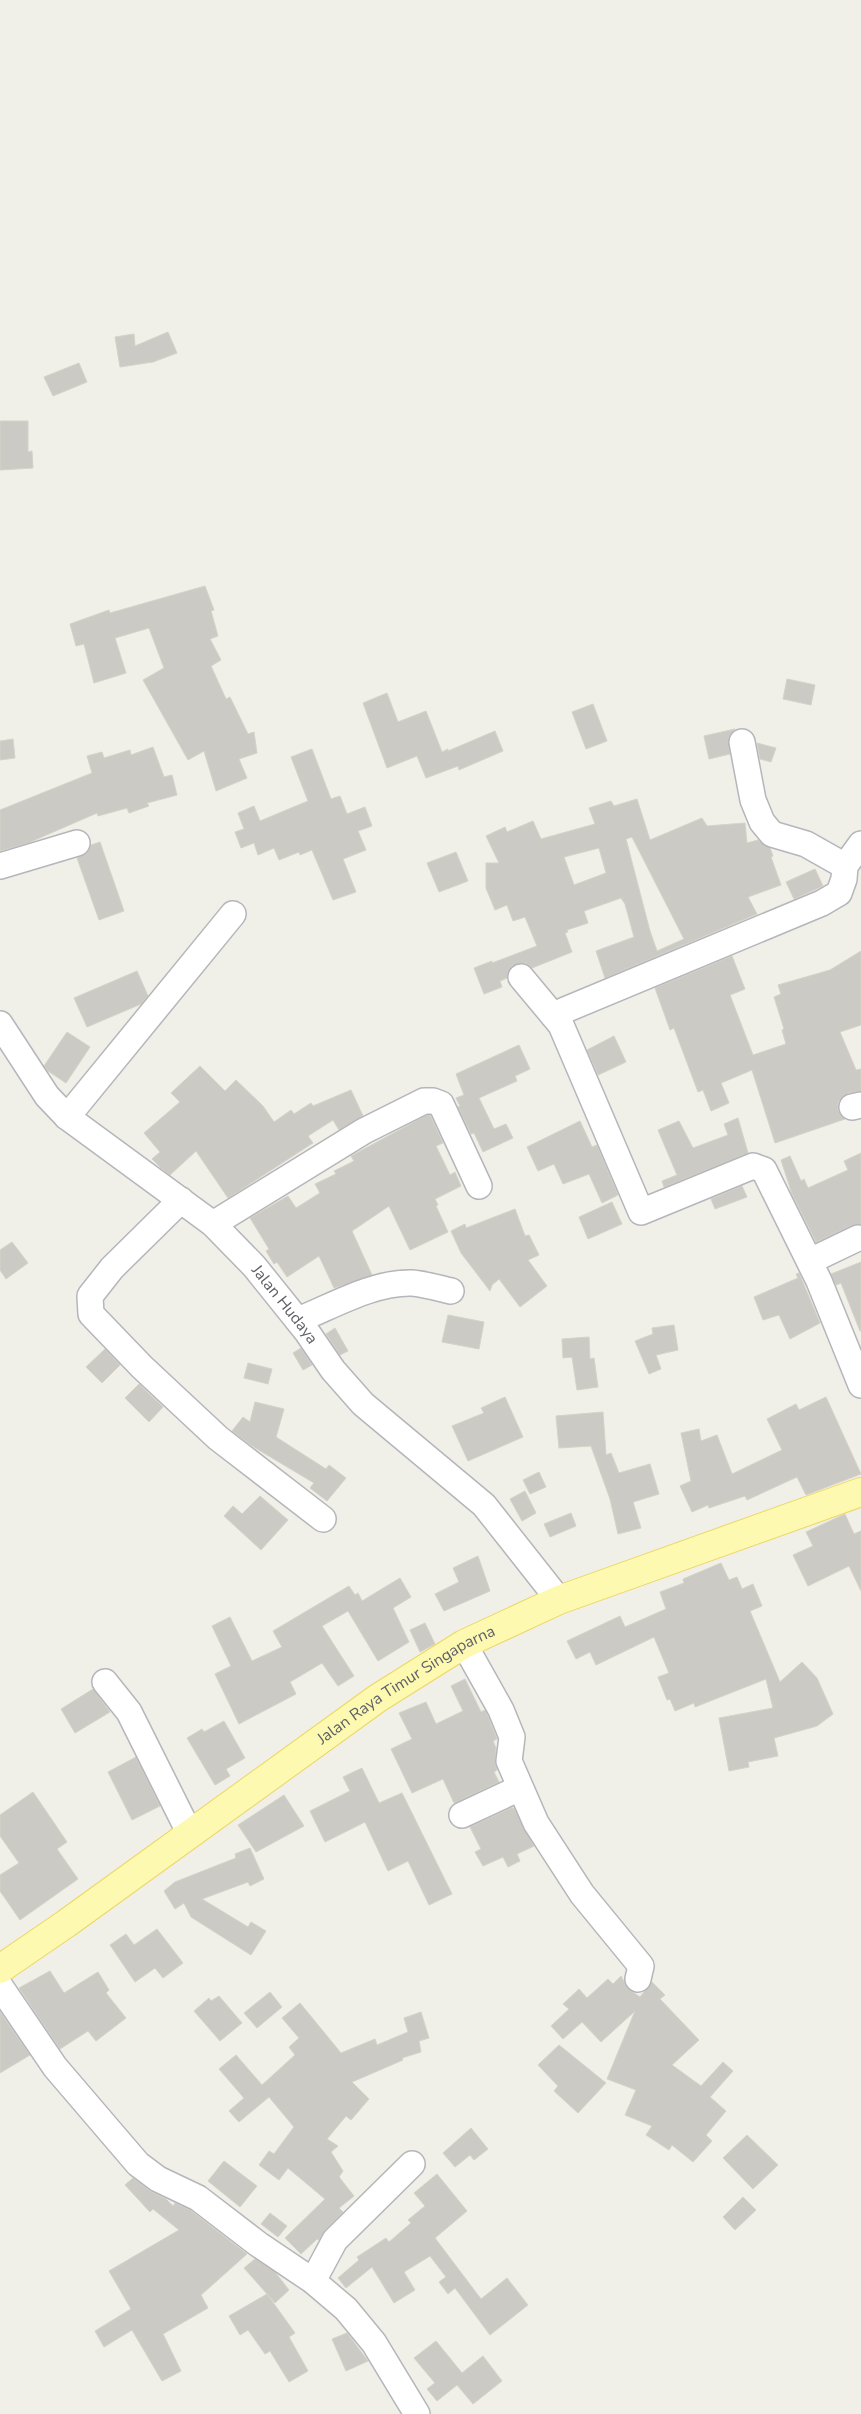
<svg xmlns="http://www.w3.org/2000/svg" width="861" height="2414" font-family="'Nunito Sans',sans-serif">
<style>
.building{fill:#cccac4;stroke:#d5d2c6;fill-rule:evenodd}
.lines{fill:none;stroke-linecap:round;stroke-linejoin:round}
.minor-casing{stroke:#b5b6bb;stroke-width:28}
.major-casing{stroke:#edd763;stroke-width:30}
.minor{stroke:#fff;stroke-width:25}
.major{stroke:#fdf9b0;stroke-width:28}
.labels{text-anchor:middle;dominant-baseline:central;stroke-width:5;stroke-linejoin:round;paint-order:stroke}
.street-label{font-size:16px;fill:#5f6167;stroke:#fff}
</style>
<rect width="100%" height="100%" fill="#f0efe8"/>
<!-- building -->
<path class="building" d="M168 332 177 353 153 362 120 367 115 337 134 334 135 346Z
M79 363 87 382 53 396 44 377Z
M0 421H28V452L32 451 33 468 0 470Z
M205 586 214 610 211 611 218 636 210 639 221 660 211 666 226 699 230 697 248 734 254 732 257 753 239 759 247 778 216 791 204 751 188 760 143 680 164 668 149 628 115 638 126 673 94 683 84 644 76 646 70 624 109 610 110 613Z
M787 679 815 685 811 705 783 699Z
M387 693 398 722 426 711 442 752 448 749V751L495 731 503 751 459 770 458 766 426 778 417 756 387 768 363 703Z
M593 704 607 741 586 749 572 712Z
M735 729 728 738 730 754 709 759 704 736Z
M13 739 15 758 0 760V741Z
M757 743 776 748 771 762 760 759Z
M153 747 164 777 172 775 177 795 147 803 149 806 129 813 127 808 98 816 97 813 28 843 0 851V810L92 773 87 756 102 752 104 758 130 750 131 755Z
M312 749 331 799 340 796 347 814 365 807 372 826 358 831 366 850 343 859 356 892 333 900 312 850 300 855 299 852 279 860 274 848 258 855 254 843 241 848 235 832 244 829 238 813 254 806 260 821 308 801 291 757Z
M637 799 650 840 702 818 707 826 745 823 747 843 758 840 770 848 773 856 771 857 781 885 748 897 757 914 605 978 596 951 634 937 625 904 621 898 584 911 588 923 567 930 568 932 565 933 572 952 532 968 525 963 512 966 508 972 507 978 500 981 502 987 484 994 474 968 492 961V963L537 946 525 917 513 921 507 905 495 910 486 888V863H499L486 836 505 827 507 832 533 821 541 839 595 824 589 808 611 801 614 806ZM632 837 684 939 657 951 650 931 626 839ZM599 848 606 873 574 885 564 857Z
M100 842 124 911 99 920 77 858 87 853 91 845Z
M456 852 468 881 439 892 427 863Z
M815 869 823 886 794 899 786 882Z
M861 951V1025L840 1032 856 1070 861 1069V1091L848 1093 838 1102V1111L845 1119 775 1143 752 1070 721 1083 729 1103 711 1111 703 1090 698 1092 674 1028 670 1030 655 988 732 956 745 989 730 995 753 1055 786 1044 782 1030 784 1029 774 997 781 994 778 985 830 970Z
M137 971 148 996 141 1004 87 1027 74 998Z
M67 1032 90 1047 66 1083 48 1071 44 1066Z
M614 1036 626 1062 598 1075 587 1050Z
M519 1045 530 1069 515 1076 517 1081 479 1098 494 1129 506 1124 513 1138 483 1152 474 1133 471 1134 458 1107 460 1106 456 1098 464 1095 456 1074Z
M200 1066 225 1091 236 1080 263 1106 274 1122 291 1110 294 1114 311 1103 313 1106 351 1090 363 1116 339 1130 333 1120 308 1136 313 1143 228 1198 196 1151 170 1175 161 1168 152 1159 160 1152 144 1133 180 1102 171 1093Z
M427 1115H430L443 1143 436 1146 450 1175 455 1172 461 1186 435 1199 438 1205 436 1206 448 1232 410 1250 389 1206 352 1231 372 1275 334 1288 319 1256 287 1277 277 1262 274 1264 266 1251 269 1249 250 1218 288 1196 296 1208 320 1193 315 1184 336 1174 334 1171 354 1161 351 1156Z
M738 1118 748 1153 664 1187 662 1181 677 1175 658 1130 679 1121 693 1148 728 1135 724 1124Z
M580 1121 592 1147 597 1145 618 1195 602 1203 589 1174 563 1184 554 1164 538 1171 527 1147Z
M861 1153V1224L852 1225 816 1242 792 1194 781 1160 790 1156 801 1181 804 1179 808 1188 848 1170 844 1161Z
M742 1186 747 1197 715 1209 711 1199Z
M612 1202 622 1224 588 1239 579 1217Z
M515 1209 525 1236 529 1235 539 1255 528 1260 547 1286 520 1307 499 1279 492 1285 490 1291 461 1253 451 1231 465 1224 466 1228Z
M12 1242 28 1263 6 1279 0 1270V1250Z
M861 1262V1331H860L841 1283 836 1285 831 1274Z
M799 1273 820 1323 790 1339 779 1315 763 1320 754 1297 798 1278 796 1274Z
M448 1315 484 1322 479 1349 442 1342Z
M674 1325 678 1350 656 1355 661 1369 649 1374 635 1341 653 1334 652 1328Z
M335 1328 348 1351 340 1355 326 1334Z
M589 1337 590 1359 594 1358 598 1387 577 1390 572 1357 563 1358 562 1339Z
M301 1348 312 1365 303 1370 293 1353Z
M105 1349 120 1365 102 1383 86 1367Z
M248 1363 272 1369 268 1384 244 1378Z
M139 1384 163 1407 149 1422 125 1398Z
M505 1397 523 1437 468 1461 452 1426 484 1413 481 1408Z
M826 1397 861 1474 806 1495 797 1477 747 1500 745 1496 709 1508 708 1505 692 1512 680 1486 691 1481 681 1433 699 1429 701 1441 717 1435 732 1474 782 1450 767 1419 796 1404 799 1410Z
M255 1402 284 1409 276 1437 326 1469 329 1465 346 1478 327 1501 310 1488 314 1483 252 1446 232 1431 243 1417 250 1422Z
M603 1412 606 1455 611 1453 619 1473 650 1464 659 1494 633 1502 641 1528 618 1534 610 1499 591 1446 559 1448 556 1416Z
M539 1472 546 1487 530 1494 523 1480Z
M525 1491 536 1513 522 1521 510 1499Z
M260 1496 288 1520 261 1550 224 1516 233 1506 242 1514Z
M571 1513 576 1526 550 1537 544 1524Z
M845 1514 854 1534 861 1531V1591L849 1566 808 1586 793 1555 813 1546 806 1532Z
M478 1556 490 1591 444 1611 435 1594 459 1582 453 1568Z
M721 1563 729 1580 737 1577 742 1589 753 1584 762 1606 750 1611 780 1682 802 1662 817 1678 833 1714 817 1726 774 1738 778 1756 748 1762 749 1767 729 1771 719 1718 773 1708 766 1679 695 1707 694 1703 675 1711 670 1699 667 1700 658 1677 669 1673 654 1637 596 1665 590 1652 576 1659 567 1641 620 1616 625 1627 666 1609 660 1592 684 1583 683 1579Z
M400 1578 411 1597 393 1608 409 1642 378 1661 348 1611 322 1626 354 1676 338 1686 322 1663 290 1682 296 1694 239 1724 215 1674 231 1666 212 1626 230 1617 252 1661 282 1647 273 1631 349 1586 355 1595 358 1593 362 1601Z
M425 1623 435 1644 420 1652 410 1630Z
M465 1679 481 1712 485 1710 488 1716 497 1739 493 1741 496 1748 495 1760 497 1770 494 1772 499 1782 454 1803 443 1779 412 1793 391 1749 412 1739 399 1713 426 1702 436 1724 463 1711 451 1686Z
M93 1689 110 1712 75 1733 61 1709Z
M224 1721 245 1758 226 1769 230 1776 215 1785 187 1738 202 1729 204 1732Z
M136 1757 160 1806 132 1820 108 1772Z
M362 1768 379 1803 402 1793 452 1894 429 1905 408 1861 388 1871 365 1822 325 1842 310 1811 350 1791 343 1777Z
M33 1792 67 1842 57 1849 78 1879 20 1920 0 1891V1875L19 1863 0 1836V1815Z
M284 1795 304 1826 256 1852 238 1825Z
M511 1808H514L534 1846 517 1854 520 1861 508 1867 503 1857 483 1866 475 1852 481 1849 470 1827Z
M250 1848 264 1879 250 1886 248 1882 202 1899 248 1927 251 1922 266 1931 251 1955 191 1917 184 1903 175 1909 164 1891 175 1882 236 1858 235 1854Z
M157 1929 183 1963 163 1978 155 1968 135 1982 110 1945 126 1934 134 1945Z
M50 1971 64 1993 98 1972 109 1990 106 1993 126 2018 96 2041 88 2031 60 2049 19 1988Z
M621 1976 628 1989 640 1997 652 1982 665 1995 660 1999 699 2040 672 2065 701 2086 723 2062 733 2071 710 2097 726 2111 706 2135 712 2141 693 2162 672 2145 669 2150 646 2135 652 2126 625 2115 636 2090 607 2079 635 2011 601 2042 582 2022 563 2039 551 2026 569 2009 563 2004 579 1989 587 1998 608 1979 613 1984Z
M270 1992 282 2007 257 2028 244 2013Z
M219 1996 242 2023 220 2041 194 2011 209 1998 211 2001Z
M300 2003 341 2053 375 2039 377 2045 408 2032 404 2018 421 2012 429 2038 419 2041 421 2052 402 2058 403 2060 352 2082 369 2099 351 2120 346 2116 327 2139 338 2146 331 2152 343 2171 339 2177 354 2196 339 2208 343 2212 325 2230 319 2240 317 2239 301 2254 285 2238 325 2199 288 2168 279 2180 259 2165 269 2151 274 2154 294 2127 269 2097 239 2122 229 2111 244 2098 219 2069 236 2055 262 2085 295 2055 289 2047 299 2038 282 2018Z
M0 2012 30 2055 0 2073Z
M559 2045 606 2083 578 2113 554 2091 558 2086 538 2065Z
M471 2128 488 2149 474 2160 470 2155 455 2167 443 2153Z
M747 2135 778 2165 753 2189 723 2158Z
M224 2161 257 2186 240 2207 208 2181Z
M437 2174 467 2211 435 2238 481 2299 507 2278 528 2305 490 2335 455 2288 448 2294 439 2282 446 2277 430 2256 404 2272 415 2290 394 2303 372 2267 346 2288 338 2278 359 2260 357 2257 386 2238 389 2242 411 2223 408 2220 425 2206 414 2193Z
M133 2178 150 2191 166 2199 173 2206 175 2203 190 2210 247 2254 201 2295 208 2308 163 2334 181 2371 162 2381 132 2330 104 2347 95 2331 131 2309 109 2271 179 2230 153 2209 150 2212 125 2185Z
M743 2197 756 2210 735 2230 723 2217Z
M270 2213 287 2226 278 2237 261 2224Z
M255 2259 275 2272 289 2290 275 2303 244 2268Z
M267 2294 295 2333 289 2337 308 2371 289 2382 270 2351 265 2354 248 2330 240 2335 229 2316Z
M347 2333 368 2361 346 2371 332 2339Z
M436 2341 462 2373 483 2356 502 2381 473 2404 457 2385 437 2401 427 2389 435 2383 414 2358Z"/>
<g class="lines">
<!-- minor casing -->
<g class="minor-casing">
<g id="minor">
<path d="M742 742 753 800 762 822 772 834 806 844 845 866"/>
<path d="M0 866 77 843"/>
<path d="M521 977 561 1025 641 1212 753 1166 764 1170 819 1281 861 1385"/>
<path d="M553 1015 822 903 839 893 844 879 845 866 861 844"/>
<path id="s1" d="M0 1024 47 1096 67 1117 213 1224 254 1266 307 1332 333 1370 363 1404 484 1505 559 1600"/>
<path d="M852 1107 861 1105"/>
<path d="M67 1117 233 914"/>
<path d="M181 1200 112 1268 90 1296 91 1314 142 1367 218 1438 323 1519"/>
<path d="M213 1224 364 1131 424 1101H433L441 1104 479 1186"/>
<path d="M810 1261 858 1238"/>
<path d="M298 1320C333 1306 373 1282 412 1283 425 1284 438 1288 451 1291"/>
<path d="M464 1644 501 1710 512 1737 509 1761 536 1823 582 1894 641 1966 638 1979"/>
<path d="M105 1682 129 1712 190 1834"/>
<path d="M462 1815 520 1788"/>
<path d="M0 1986 55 2067 138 2164 158 2179 198 2198 258 2244 313 2281 346 2309 374 2343 417 2414"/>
<path d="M313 2281 335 2240 412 2164"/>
</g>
</g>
<!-- major casing -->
<g class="major-casing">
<g id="major">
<path id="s2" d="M0 1969 67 1923 378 1698 464 1644 559 1600 861 1492"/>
</g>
</g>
<!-- minor -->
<use href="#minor" class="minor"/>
<!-- major -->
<use href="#major" class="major"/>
</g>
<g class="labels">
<!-- street labels -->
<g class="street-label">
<text stroke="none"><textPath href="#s1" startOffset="404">Jalan Hudaya</textPath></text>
<text stroke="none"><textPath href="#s2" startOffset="496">Jalan Raya Timur Singaparna</textPath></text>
</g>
</g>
</svg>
